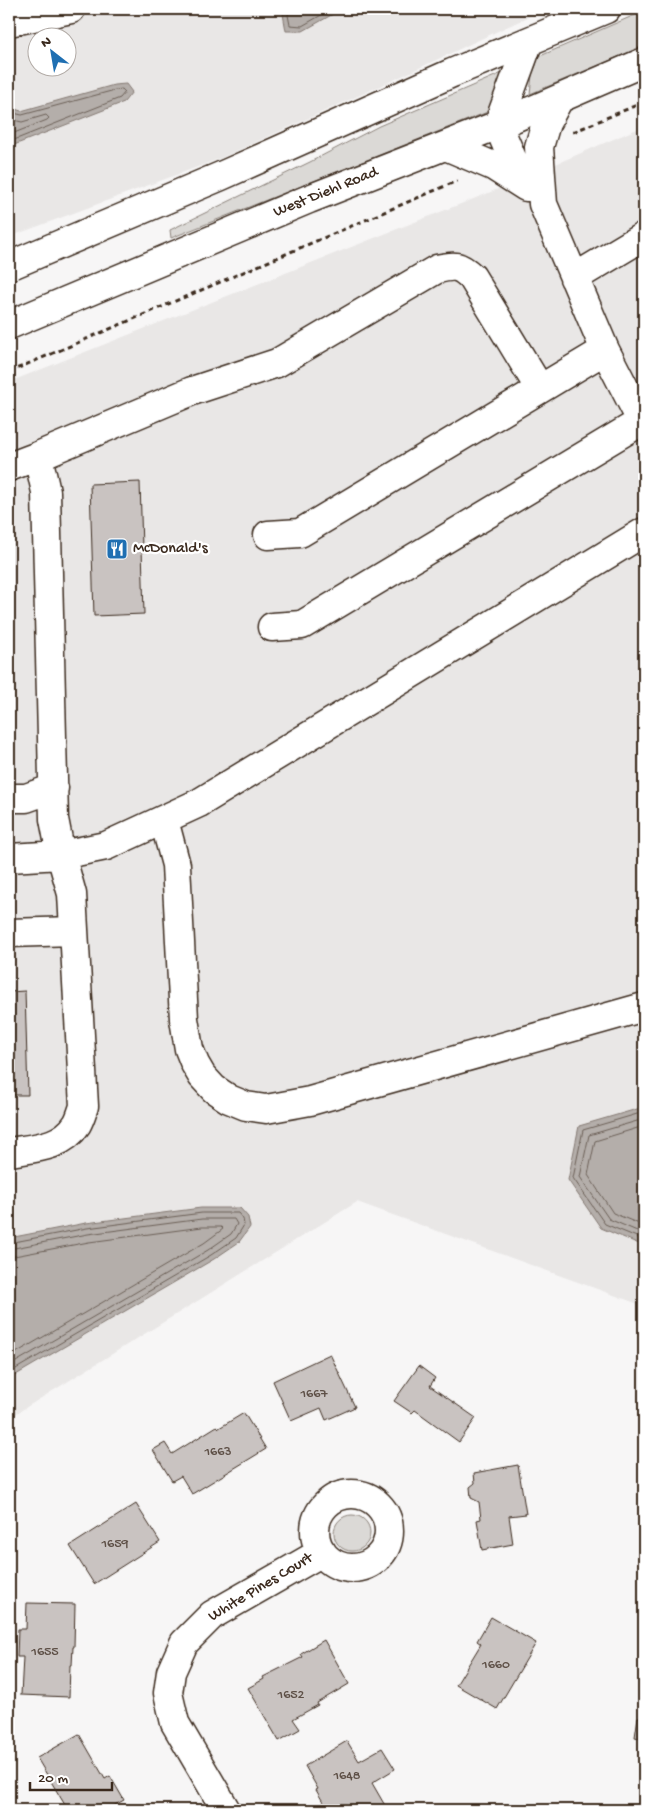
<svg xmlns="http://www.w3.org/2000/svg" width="653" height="1819" font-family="'Gochi Hand',sans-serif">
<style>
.built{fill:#e9e7e6;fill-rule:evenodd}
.green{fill:#dbd9d6;stroke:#8b827a}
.water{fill:#b4aeaa;stroke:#847972}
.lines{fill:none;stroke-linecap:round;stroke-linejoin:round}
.shore{stroke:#6b5f56;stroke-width:1}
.building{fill:#c9c3c1;stroke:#3b2a1e}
.minor-casing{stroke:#3b2a1e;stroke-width:31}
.path{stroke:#3b2a1e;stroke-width:3;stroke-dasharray:5 4;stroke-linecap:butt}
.minor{stroke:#fff;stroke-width:28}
.labels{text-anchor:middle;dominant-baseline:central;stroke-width:4.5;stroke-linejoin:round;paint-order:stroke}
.number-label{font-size:14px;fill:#5e5047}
.street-label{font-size:16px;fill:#3b2a1e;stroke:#fff}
.poi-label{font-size:16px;fill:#3b2a1e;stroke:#fff;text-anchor:start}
</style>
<rect width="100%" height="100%" fill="#f7f6f6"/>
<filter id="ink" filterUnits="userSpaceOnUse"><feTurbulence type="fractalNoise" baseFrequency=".02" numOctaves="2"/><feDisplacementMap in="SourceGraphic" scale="10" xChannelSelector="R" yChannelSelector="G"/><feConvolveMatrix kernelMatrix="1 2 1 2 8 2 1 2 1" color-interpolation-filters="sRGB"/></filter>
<g filter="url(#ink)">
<!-- built -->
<path class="built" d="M9 9H545L400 77 219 159 9 237ZM38 38H68V68H38Z
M644 126V1306L357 1202 9 1418V382L486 194Z"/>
<!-- green -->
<path class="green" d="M644 11V46L530 94 532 75 536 65 538 57Z
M509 70 500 107 171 238 170 230 310 162 379 126Z
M334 1533a18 18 0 1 1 36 0a18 18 0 1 1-36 0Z"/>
<!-- water -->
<path class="water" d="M286 9H342L303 31H286L283 14Z
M126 84 132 92 124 102 9 147V107L21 111 114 85Z
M644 1107V1246L601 1228 568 1180 579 1126Z
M201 1208H240L248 1217 250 1227 239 1242 214 1259 9 1379V1238L86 1223Z"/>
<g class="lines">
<!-- shore -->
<path class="shore" d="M290 9 288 15 290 25 302 26 332 9
M9 112 22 115 115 90 122 89 125 92 120 98 9 142
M9 119 22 122 46 115 49 118 47 120 9 135
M644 1112 583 1130 573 1178 605 1224 644 1240
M644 1119 589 1135 580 1177 609 1219 644 1234
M644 1126 595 1141 588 1175 613 1213 644 1226
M9 1243 87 1228 202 1213H238L243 1219 244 1225 236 1238 211 1255 9 1373
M9 1249 88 1234 202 1219H234L237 1224 231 1234 208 1250 9 1366
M9 1257 89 1242 202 1227H221L223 1229 204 1243 9 1357"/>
</g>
<!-- building -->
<path class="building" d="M140 482 144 614 94 616 90 484Z
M25 991 28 1095H9V992Z
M330 1354 355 1407 326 1420 321 1408 291 1421 273 1381Z
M419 1366 435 1378 430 1386 476 1418 459 1442 415 1410 412 1413 394 1401Z
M244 1413 266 1449 192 1494 181 1476 172 1481 153 1450 165 1443 172 1454 217 1426 219 1428Z
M518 1465 526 1514 509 1516 513 1544 482 1550 477 1520 481 1519 479 1502 471 1498 470 1487 475 1483 474 1473Z
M136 1504 160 1542 94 1584 70 1546Z
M27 1603 75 1604 74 1647H73L72 1665H70L69 1697 21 1695 23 1657H17L18 1629H26Z
M491 1617 536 1643 497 1709 456 1685 481 1644 477 1641Z
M324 1640 349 1684 317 1703 318 1705 293 1719 300 1729 279 1741 248 1688 264 1679 263 1677 303 1657 301 1654Z
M638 1717 644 1718V1739L635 1737Z
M79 1734 105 1779 110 1776 124 1800 106 1810H68L37 1758Z
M347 1741 359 1761 382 1748 395 1769 372 1783 387 1809 385 1810H328L316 1790 318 1789 305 1766Z
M644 1767V1791L640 1790Z"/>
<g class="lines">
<!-- minor casing -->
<g class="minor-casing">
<path id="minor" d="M9 22 71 9
M559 99 546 123 539 147 543 204 605 350 644 426
M446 146 493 166 526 187
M523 184 498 125 529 41
M9 266 221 176 452 73 606 9
M574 278 644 236
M9 325 309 199 498 125 644 62
M9 467 38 456
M268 535 300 533 605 350
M272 627 302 625 642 421
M9 798H26L54 788
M164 820 176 865 184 1019 189 1049 195 1064 202 1076 214 1089 229 1099 246 1106 266 1109 310 1101 644 1007
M9 858 61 855 106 846 199 803 644 532
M9 933 74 931
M9 1152C33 1148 62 1148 77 1124 80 1119 82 1112 84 1106L72 894 61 855 54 819 46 492 38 456 192 391 277 363 437 269C455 265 459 265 472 277L540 389
M315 1531a37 37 0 1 1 74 0a37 37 0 1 1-74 0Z
M226 1810 175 1723 168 1693 171 1672 184 1643 212 1615 322 1552"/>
</g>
<!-- path -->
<path class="path" d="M573 132 644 102
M9 372 457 181"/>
<!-- minor -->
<use href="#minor" class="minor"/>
</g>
</g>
<!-- icons -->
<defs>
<g id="restaurant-square" transform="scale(1.125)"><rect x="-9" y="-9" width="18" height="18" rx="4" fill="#1f6fb2" stroke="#fff"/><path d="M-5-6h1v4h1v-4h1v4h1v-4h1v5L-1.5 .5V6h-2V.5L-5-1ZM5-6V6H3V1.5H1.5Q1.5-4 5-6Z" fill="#fff"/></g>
</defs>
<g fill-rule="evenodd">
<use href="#restaurant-square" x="117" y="549"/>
</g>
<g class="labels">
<!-- number labels -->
<g class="number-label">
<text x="314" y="1394">1667</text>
<text x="218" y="1452">1663</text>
<text x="115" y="1544">1659</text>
<text x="45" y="1652">1655</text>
<text x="496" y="1665">1660</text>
<text x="291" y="1695">1652</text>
<text x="347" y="1776">1648</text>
</g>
<!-- street labels -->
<g class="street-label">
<text transform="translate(326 193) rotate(-22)">West Diehl Road</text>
<text transform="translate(261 1588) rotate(-31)">White Pines Court</text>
</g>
<!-- poi labels -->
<g class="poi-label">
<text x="133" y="549">McDonald's</text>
</g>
</g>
<!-- margin -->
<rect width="653" height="1819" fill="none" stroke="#fff" stroke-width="30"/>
<rect x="15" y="15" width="623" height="1789" fill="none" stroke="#3b2a1e" stroke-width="2" filter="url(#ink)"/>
<!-- north arrow -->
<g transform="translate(52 52) rotate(329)"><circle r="24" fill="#ffffff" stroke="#b1aaa5"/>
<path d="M0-4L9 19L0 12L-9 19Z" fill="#1f6fb2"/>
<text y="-8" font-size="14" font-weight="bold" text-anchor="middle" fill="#3b2a1e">N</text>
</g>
<!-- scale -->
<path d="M30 1782v8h82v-8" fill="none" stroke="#3b2a1e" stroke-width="2.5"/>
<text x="38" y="1782" font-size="15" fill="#3b2a1e" stroke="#ffffff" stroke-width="4" paint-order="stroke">20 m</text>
</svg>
